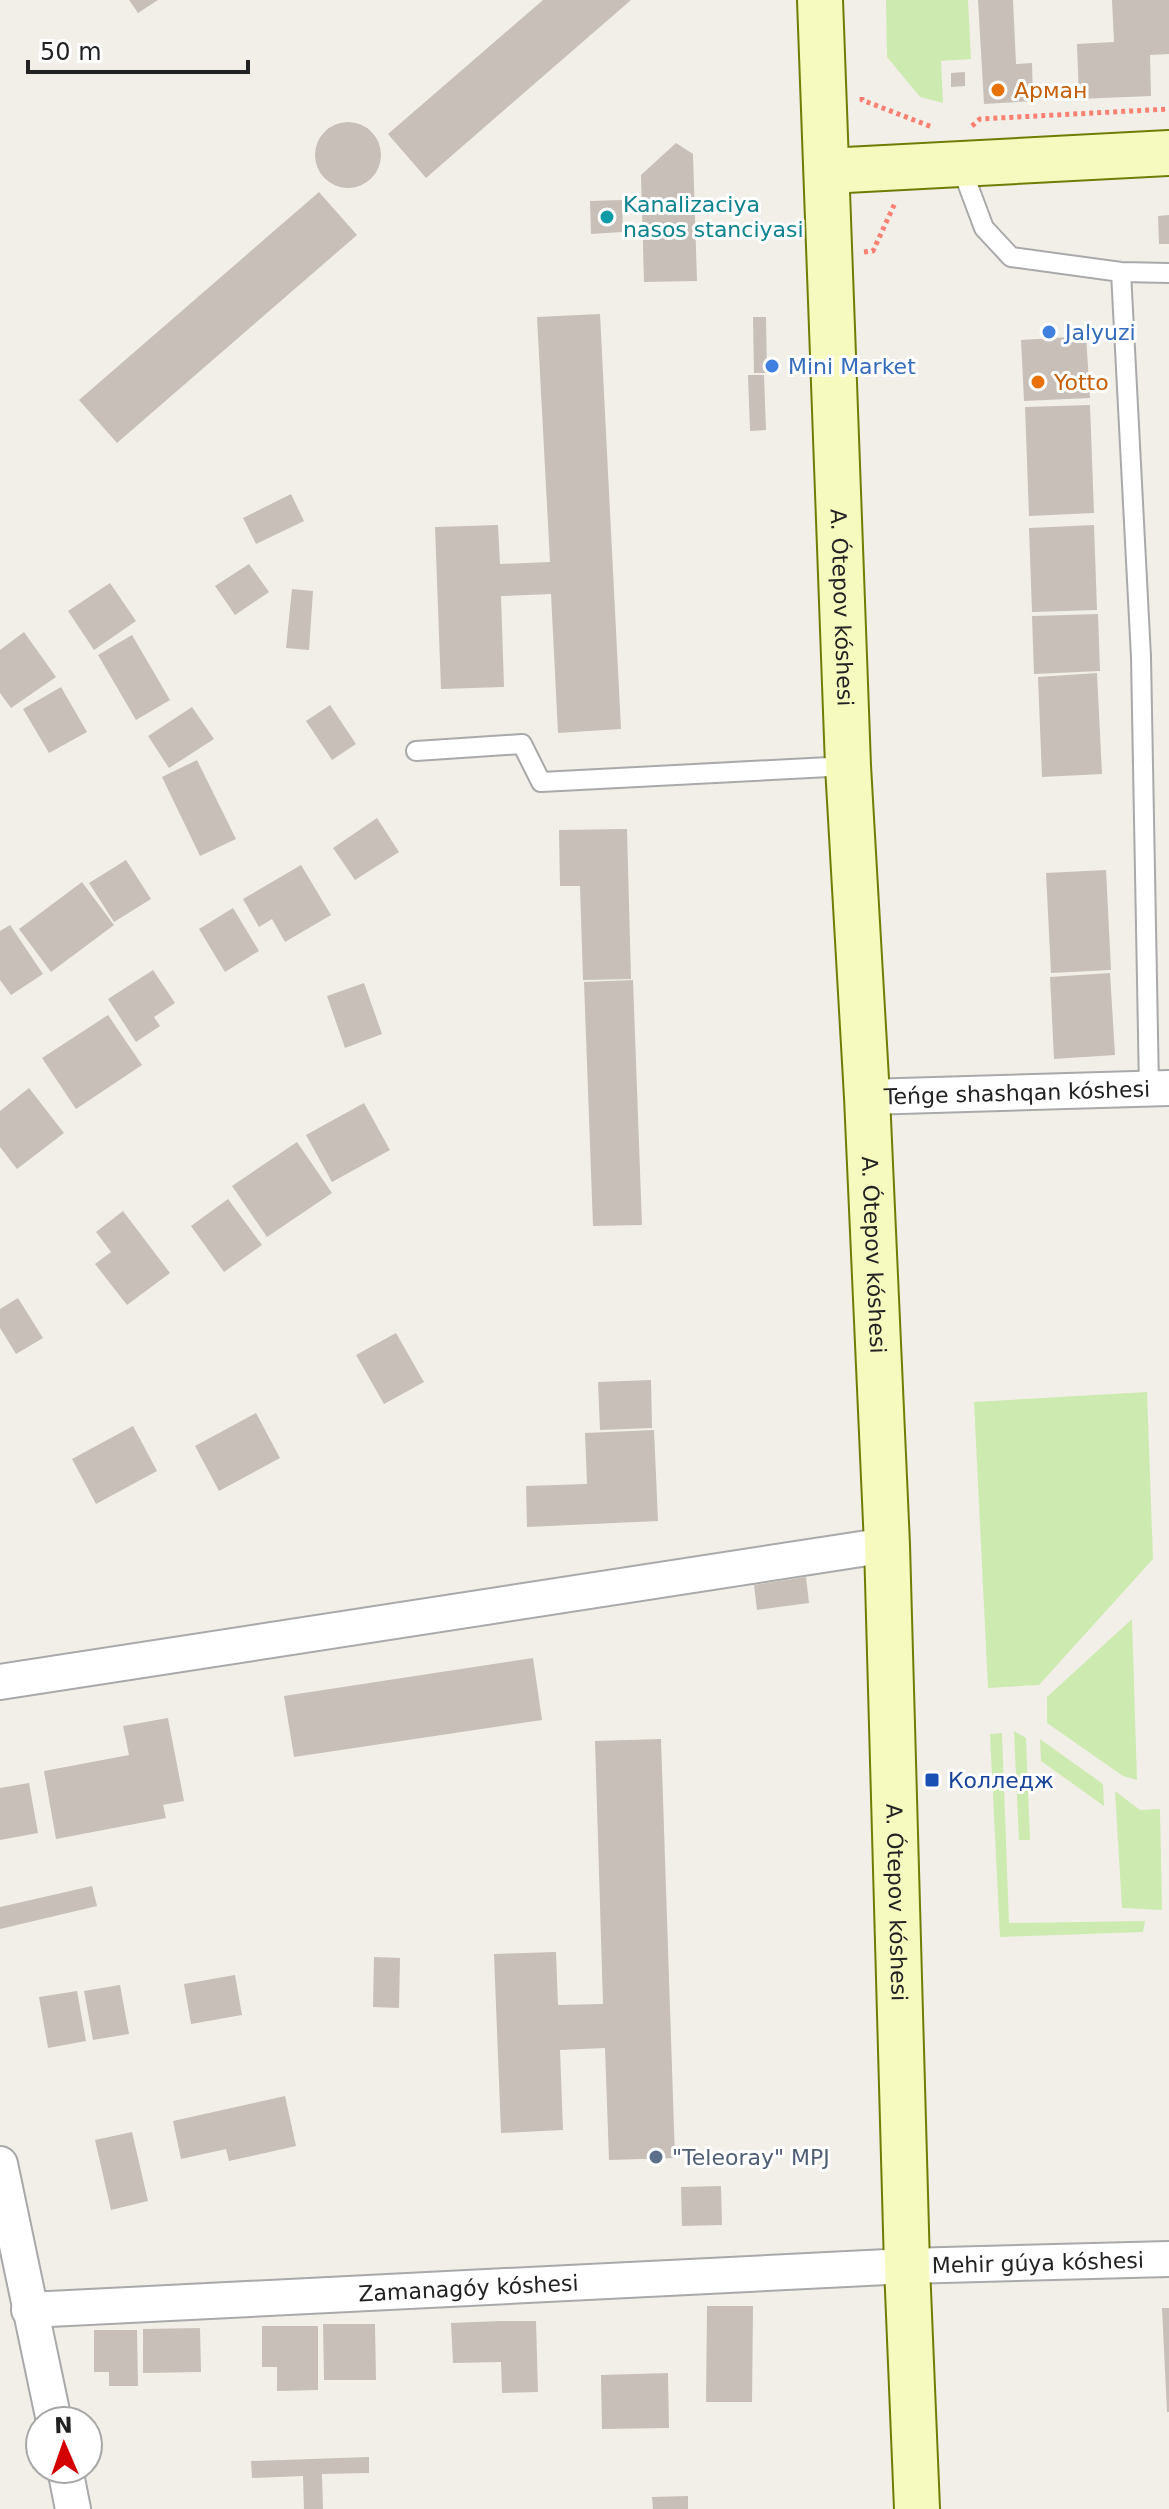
<svg xmlns="http://www.w3.org/2000/svg" width="1169" height="2509" font-family="'DejaVu Sans',sans-serif">
<style>
.grass{fill:#cdebb0}
.building{fill:#c7bfb8}
.lines{fill:none;stroke-linecap:round;stroke-linejoin:round}
.lane-casing{stroke:#a9a9a9;stroke-width:22}
.street-casing{stroke:#a9a9a9;stroke-width:38}
.secondary-casing{stroke:#707d05;stroke-width:48}
.path{stroke:#fa8072;stroke-width:5;stroke-dasharray:4 4;stroke-linecap:butt}
.lane{stroke:#fff;stroke-width:18}
.street{stroke:#fff;stroke-width:34}
.secondary{stroke:#f7fabf;stroke-width:44}
.food-dot{fill:#e8710a;stroke:#fff;stroke-width:3}
.culture-dot{fill:#0f9aa8;stroke:#fff;stroke-width:3}
.shop-dot{fill:#3f7fe0;stroke:#fff;stroke-width:3}
.transit-dot{fill:#1a4fb4;stroke:#fff;stroke-width:3}
.service-dot{fill:#5c6f8a;stroke:#fff;stroke-width:3}
.labels{text-anchor:middle;dominant-baseline:central;stroke-width:6;stroke-linejoin:round;paint-order:stroke}
.food-label{font-size:22px;fill:#c56008;stroke:#fff;text-anchor:start}
.culture-label{font-size:22px;fill:#0d838f;stroke:#fff;text-anchor:start}
.shop-label{font-size:22px;fill:#366cbe;stroke:#fff;text-anchor:start}
.street-label{font-size:22px;fill:#222;stroke:#fff}
.transit-label{font-size:22px;fill:#164399;stroke:#fff;text-anchor:start}
.service-label{font-size:22px;fill:#4e5e75;stroke:#fff;text-anchor:start}
</style>
<rect width="100%" height="100%" fill="#f2efe9"/>
<!-- grass -->
<path class="grass" d="M886 0H968L971 59 941 61 943 103 920 97 887 57Z
M1147 1392 1153 1559 1039 1685 988 1688 974 1402Z
M1132 1619 1137 1780 1123 1776 1047 1723V1697Z
M1014 1731 1026 1738 1030 1840H1019Z
M1002 1733 1009 1923 1145 1921 1143 1932 1000 1937 990 1734Z
M1040 1739 1103 1784 1104 1806 1041 1761Z
M1115 1791 1140 1810 1160 1809 1162 1910 1122 1908Z"/>
<!-- building -->
<path class="building" d="M129 0H158L138 13Z
M543 0H631L426 178 388 134Z
M978 0H1013L1016 64 1032 63 1033 101 984 104Z
M1112 0H1169V54L1150 55 1151 96 1079 99 1077 44 1114 42Z
M965 72V86L951 87V73Z
M315 155a33 33 0 1 1 66 0a33 33 0 1 1-66 0Z
M676 143 693 154 697 281 644 282 641 175Z
M319 192 357 235 117 443 79 400Z
M622 200 623 232 591 234 590 201Z
M1169 215V244H1159L1158 216Z
M600 314 621 729 558 733 551 594 501 596 504 687 441 689 435 527 498 525 500 564 550 562 537 317Z
M753 317H766L767 373H754Z
M1086 336 1090 398 1024 401 1021 340Z
M748 375H764L766 430 750 431Z
M1090 405 1094 513 1029 516 1025 407Z
M291 494 304 521 256 544 243 518Z
M1094 525 1097 610 1032 612 1029 528Z
M249 564 269 592 235 615 215 586Z
M110 583 136 621 94 650 68 611Z
M292 589 313 591 309 650 286 648Z
M1098 614 1100 671 1034 674 1032 616Z
M24 632 56 677 11 708 0 693V650Z
M132 635 170 700 136 720 98 655Z
M1097 673 1102 774 1042 777 1038 677Z
M61 687 87 732 49 753 23 709Z
M330 705 356 744 332 760 306 721Z
M192 707 214 739 169 768 148 736Z
M197 760 236 839 200 856 162 777Z
M377 818 399 852 355 880 333 848Z
M627 829 631 979 583 980 580 886H560L559 830Z
M126 860 151 899 114 922 89 883Z
M301 865 331 915 285 942 272 919 259 927 243 899Z
M1106 870 1111 970 1051 973 1046 873Z
M82 882 114 925 51 972 19 929Z
M233 908 259 951 225 972 199 929Z
M10 925 43 974 11 995 0 980V931Z
M153 970 175 1003 154 1017 160 1026 136 1042 108 999Z
M1110 973 1115 1055 1054 1059 1050 977Z
M633 980 642 1225 593 1226 584 982Z
M364 983 382 1034 345 1048 327 996Z
M108 1015 142 1065 76 1109 42 1058Z
M29 1088 64 1133 17 1169 0 1147V1111Z
M364 1103 390 1150 332 1182 306 1135Z
M297 1142 332 1193 267 1237 232 1186Z
M228 1199 262 1245 224 1272 191 1226Z
M123 1211 170 1273 127 1305 95 1264 111 1252 96 1232Z
M18 1298 43 1338 16 1354 0 1328V1309Z
M396 1333 424 1382 384 1404 356 1355Z
M651 1380 652 1428 600 1430 598 1382Z
M256 1413 280 1458 219 1491 195 1446Z
M133 1426 157 1471 96 1504 72 1459Z
M654 1430 658 1521 527 1527 526 1486 587 1484 585 1433Z
M806 1577 809 1603 757 1610 754 1585Z
M533 1658 542 1720 294 1757 284 1696Z
M168 1718 184 1801 163 1805 166 1818 56 1839 44 1771 129 1755 123 1726Z
M661 1739 675 2158 609 2160 605 2048 560 2050 563 2130 501 2133 494 1954 556 1952 558 2005 603 2004 595 1741Z
M29 1783 38 1833 0 1840V1788Z
M92 1886 97 1906 0 1929V1907Z
M374 1957 400 1958 399 2008 373 2007Z
M235 1975 242 2015 191 2024 184 1984Z
M120 1985 129 2034 93 2040 84 1991Z
M77 1991 86 2041 48 2048 39 1997Z
M285 2096 296 2146 229 2161 226 2149 181 2159 173 2121Z
M132 2132 148 2201 111 2210 95 2140Z
M721 2186 722 2225 682 2226 681 2187Z
M707 2306H753L752 2402H706Z
M1162 2308H1169V2412H1167Z
M500 2321H536L538 2392 502 2393 501 2362 453 2363 451 2323Z
M323 2324H375L376 2380H324Z
M262 2326H318V2390L277 2391V2367H262Z
M200 2328 201 2372 143 2373V2329Z
M94 2330H137L138 2386H109V2372H94Z
M668 2373 669 2428 602 2429 601 2375Z
M369 2457V2473L322 2474 323 2509H304L303 2476 252 2478 251 2461Z
M688 2496V2509H653L652 2497Z"/>
<g class="lines">
<!-- lane casing -->
<g class="lane-casing">
<path id="lane" d="M960 164 984 228 1011 257 1121 272 1169 273
M1121 272 1141 657 1149 1088
M416 751 522 744 541 782 848 766"/>
</g>
<!-- street casing -->
<g class="street-casing">
<g id="street">
<path id="s1" d="M867 1097 1169 1088"/>
<path d="M0 1682 887 1545"/>
<path d="M0 2164 54 2421"/>
<path id="s2" d="M29 2310 907 2266 1169 2259"/>
<path d="M65 2469 73 2509"/>
</g>
</g>
<!-- secondary casing -->
<g class="secondary-casing">
<g id="secondary">
<path id="s3" d="M820 0 848 766 867 1097 887 1545 907 2266 917 2509"/>
<path d="M827 171 1169 153"/>
</g>
</g>
<!-- path -->
<path class="path" d="M862 97V100L932 127
M972 126 980 119 1169 109
M864 252 873 251 895 203"/>
<!-- lane -->
<use href="#lane" class="lane"/>
<!-- street -->
<use href="#street" class="street"/>
<!-- secondary -->
<use href="#secondary" class="secondary"/>
</g>
<!-- markers -->
<g class="food-dot">
<circle cx="998" cy="90" r="8"/>
<circle cx="1038" cy="382" r="8"/>
</g>
<circle class="culture-dot" cx="607" cy="217" r="8"/>
<g class="shop-dot">
<circle cx="1049" cy="332" r="8"/>
<circle cx="772" cy="366" r="8"/>
</g>
<rect class="transit-dot" x="924" y="1772" width="16" height="16" rx="4"/>
<circle class="service-dot" cx="656" cy="2157" r="8"/>
<g class="labels">
<!-- food labels -->
<g class="food-label">
<text x="1014" y="90">Арман</text>
<text x="1054" y="382">Yotto</text>
</g>
<!-- culture labels -->
<g class="culture-label">
<text x="623" y="204">Kanalizaciya<tspan x="623" dy="25">nasos stanciyasi</tspan></text>
</g>
<!-- shop labels -->
<g class="shop-label">
<text x="1065" y="332">Jalyuzi</text>
<text x="788" y="366">Mini Market</text>
</g>
<!-- street labels -->
<g class="street-label">
<text stroke="none"><textPath href="#s3" startOffset="608">A. Ótepov kóshesi</textPath></text>
<text stroke="none"><textPath href="#s1" startOffset="150">Teńge shashqan kóshesi</textPath></text>
<text stroke="none"><textPath href="#s3" startOffset="1256">A. Ótepov kóshesi</textPath></text>
<text stroke="none"><textPath href="#s3" startOffset="1904">A. Ótepov kóshesi</textPath></text>
<text stroke="none"><textPath href="#s2" startOffset="1010">Mehir gúyа kóshesi</textPath></text>
<text stroke="none"><textPath href="#s2" startOffset="440">Zamanagóy kóshesi</textPath></text>
</g>
<!-- transit labels -->
<g class="transit-label">
<text x="948" y="1780">Колледж</text>
</g>
<!-- service labels -->
<g class="service-label">
<text x="672" y="2157">"Teleoray" MPJ</text>
</g>
</g>
<!-- north arrow -->
<g transform="translate(64 2445) rotate(358)"><circle r="38" fill="#ffffff" stroke="#a7a7a7" stroke-width="2"/>
<path d="M0-6L14 30L0 20L-14 30Z" fill="#d40000"/>
<text y="-12" font-size="22" font-weight="bold" text-anchor="middle" fill="#222222">N</text>
</g>
<!-- scale -->
<path d="M28 60v12h220v-12" fill="none" stroke="#222222" stroke-width="4"/>
<text x="40" y="60" font-size="24" fill="#222222" stroke="#ffffff" stroke-width="6" paint-order="stroke">50 m</text>
</svg>
